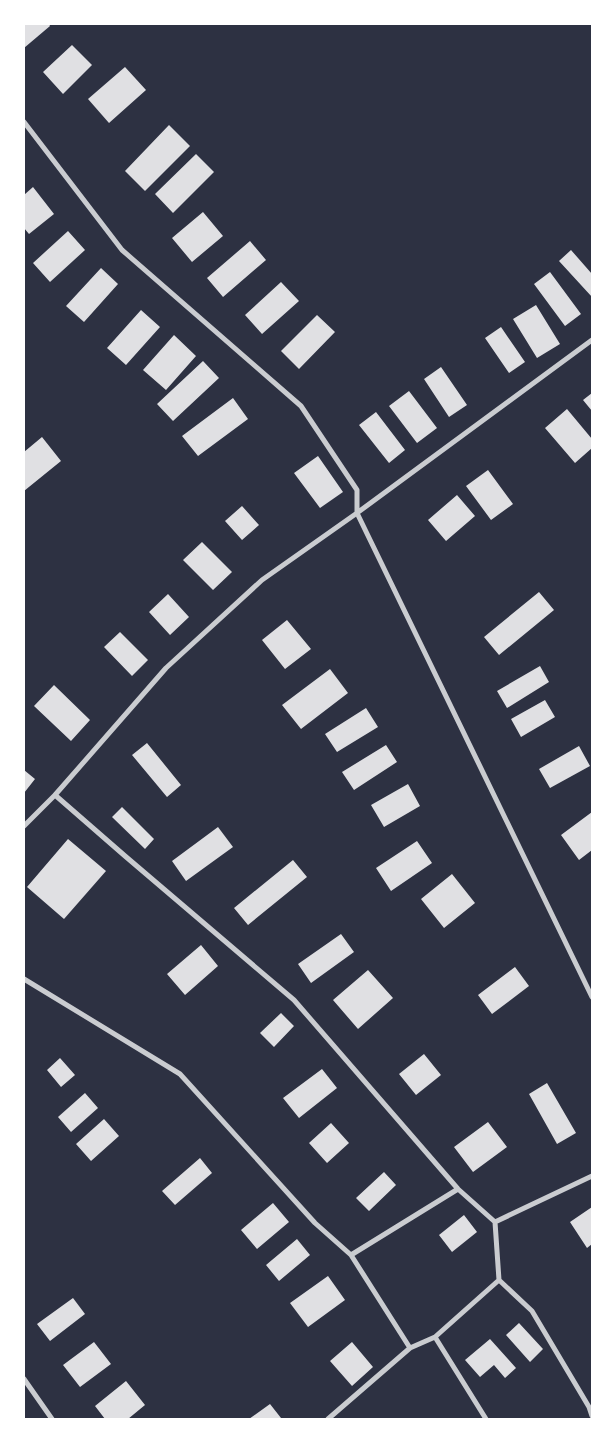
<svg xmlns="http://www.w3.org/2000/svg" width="616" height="1443" font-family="Inter,sans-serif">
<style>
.building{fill:#e0e0e3}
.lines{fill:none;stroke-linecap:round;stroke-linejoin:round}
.minor{stroke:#caccd0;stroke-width:5}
</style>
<rect width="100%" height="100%" fill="#2d3142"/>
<!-- building -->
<path class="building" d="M24 24H49L50 26 24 48Z
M72 45 92 65 63 94 43 72Z
M125 67 146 90 109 123 88 99Z
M169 125 190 146 145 191 125 171Z
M196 154 214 172 173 213 155 194Z
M33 187 54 214 29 234 24 228V195Z
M203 212 223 236 192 262 172 238Z
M68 231 85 250 50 282 33 263Z
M250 241 266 260 223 297 207 278Z
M571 250 592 274V297L559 261Z
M101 268 118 284 84 322 66 306Z
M550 272 581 314 565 326 534 284Z
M281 282 299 301 262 334 245 315Z
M536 305 560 344 537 358 513 319Z
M141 310 160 327 126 365 107 348Z
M317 315 335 332 299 369 281 351Z
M501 327 525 362 509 373 485 338Z
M174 335 196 356 166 390 143 370Z
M203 361 219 378 173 421 157 404Z
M441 367 467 405 449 417 424 379Z
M409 391 437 428 417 443 389 406Z
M592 393V411L583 400Z
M233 398 248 419 198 456 182 436Z
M567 409 592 439V448L575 463 545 428Z
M376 412 405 450 389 463 359 425Z
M42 437 61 461 24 491V452Z
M318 456 343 492 320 508 294 473Z
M488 470 513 504 491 520 466 486Z
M457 495 475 516 446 541 428 520Z
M242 506 259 525 242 540 225 521Z
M202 542 232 572 213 590 183 560Z
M539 592 554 610 499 655 484 637Z
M168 594 189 617 170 635 149 612Z
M287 620 311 649 285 669 262 640Z
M120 632 148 660 132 676 104 647Z
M540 666 549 682 507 708 497 691Z
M330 669 348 693 301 729 282 705Z
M54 685 90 720 71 741 34 706Z
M545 700 555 717 521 737 511 719Z
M366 708 378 727 337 752 325 734Z
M147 743 181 785 167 797 132 755Z
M386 745 397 762 354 790 342 772Z
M579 746 590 766 550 788 539 769Z
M24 770 35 779 24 793Z
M408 784 420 806 384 827 371 805Z
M122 807 154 839 145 849 112 817Z
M592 812V850L579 860 561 835Z
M218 827 233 847 186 881 172 861Z
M68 839 106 871 64 919 27 887Z
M417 841 432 863 391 891 376 868Z
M293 860 307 877 248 925 234 908Z
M452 874 475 903 444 928 421 899Z
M341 934 354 952 311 983 298 964Z
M201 945 218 966 185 995 167 974Z
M515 967 529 986 492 1014 478 995Z
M368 970 393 998 358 1029 333 1000Z
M281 1013 294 1026 274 1047 260 1033Z
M424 1054 441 1075 416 1095 399 1074Z
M60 1058 75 1075 61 1087 47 1070Z
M322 1069 337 1088 299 1118 283 1098Z
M547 1083 576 1133 557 1144 529 1094Z
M85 1093 98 1108 71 1132 58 1117Z
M104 1119 119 1136 91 1161 76 1144Z
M488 1122 507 1147 473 1172 454 1147Z
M331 1123 349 1143 327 1163 309 1143Z
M200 1158 212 1173 175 1205 162 1191Z
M384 1172 396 1185 369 1211 356 1198Z
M273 1203 289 1222 257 1249 241 1230Z
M592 1207V1244L587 1248 570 1222Z
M464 1215 477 1232 452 1252 439 1235Z
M297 1239 310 1255 279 1281 266 1265Z
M328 1276 345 1300 308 1327 290 1303Z
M73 1298 85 1314 50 1341 37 1324Z
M519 1323 543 1349 530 1362 506 1335Z
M490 1339 516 1368 505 1378 494 1365 480 1377 465 1360Z
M94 1342 111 1364 80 1387 63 1365Z
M352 1342 373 1367 352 1386 330 1361Z
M126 1381 145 1405 128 1419H105L95 1406Z
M270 1404 281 1418 249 1419Z"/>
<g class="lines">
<!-- minor -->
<path class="minor" d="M24 122 122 250 301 406 357 490V513L592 997
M55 795 125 856 294 1000 458 1189 495 1222
M24 826 55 795 166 668 262 580 357 513 592 340
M24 979 180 1074 315 1223 351 1255 458 1189
M351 1255 410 1348
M499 1280 532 1311 589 1407 592 1416
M435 1337 486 1419
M24 1379 52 1419
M328 1419 410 1348 435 1337 499 1280 495 1222 592 1176"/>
</g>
<!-- border -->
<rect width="616" height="1443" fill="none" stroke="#ffffff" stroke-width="50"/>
</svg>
